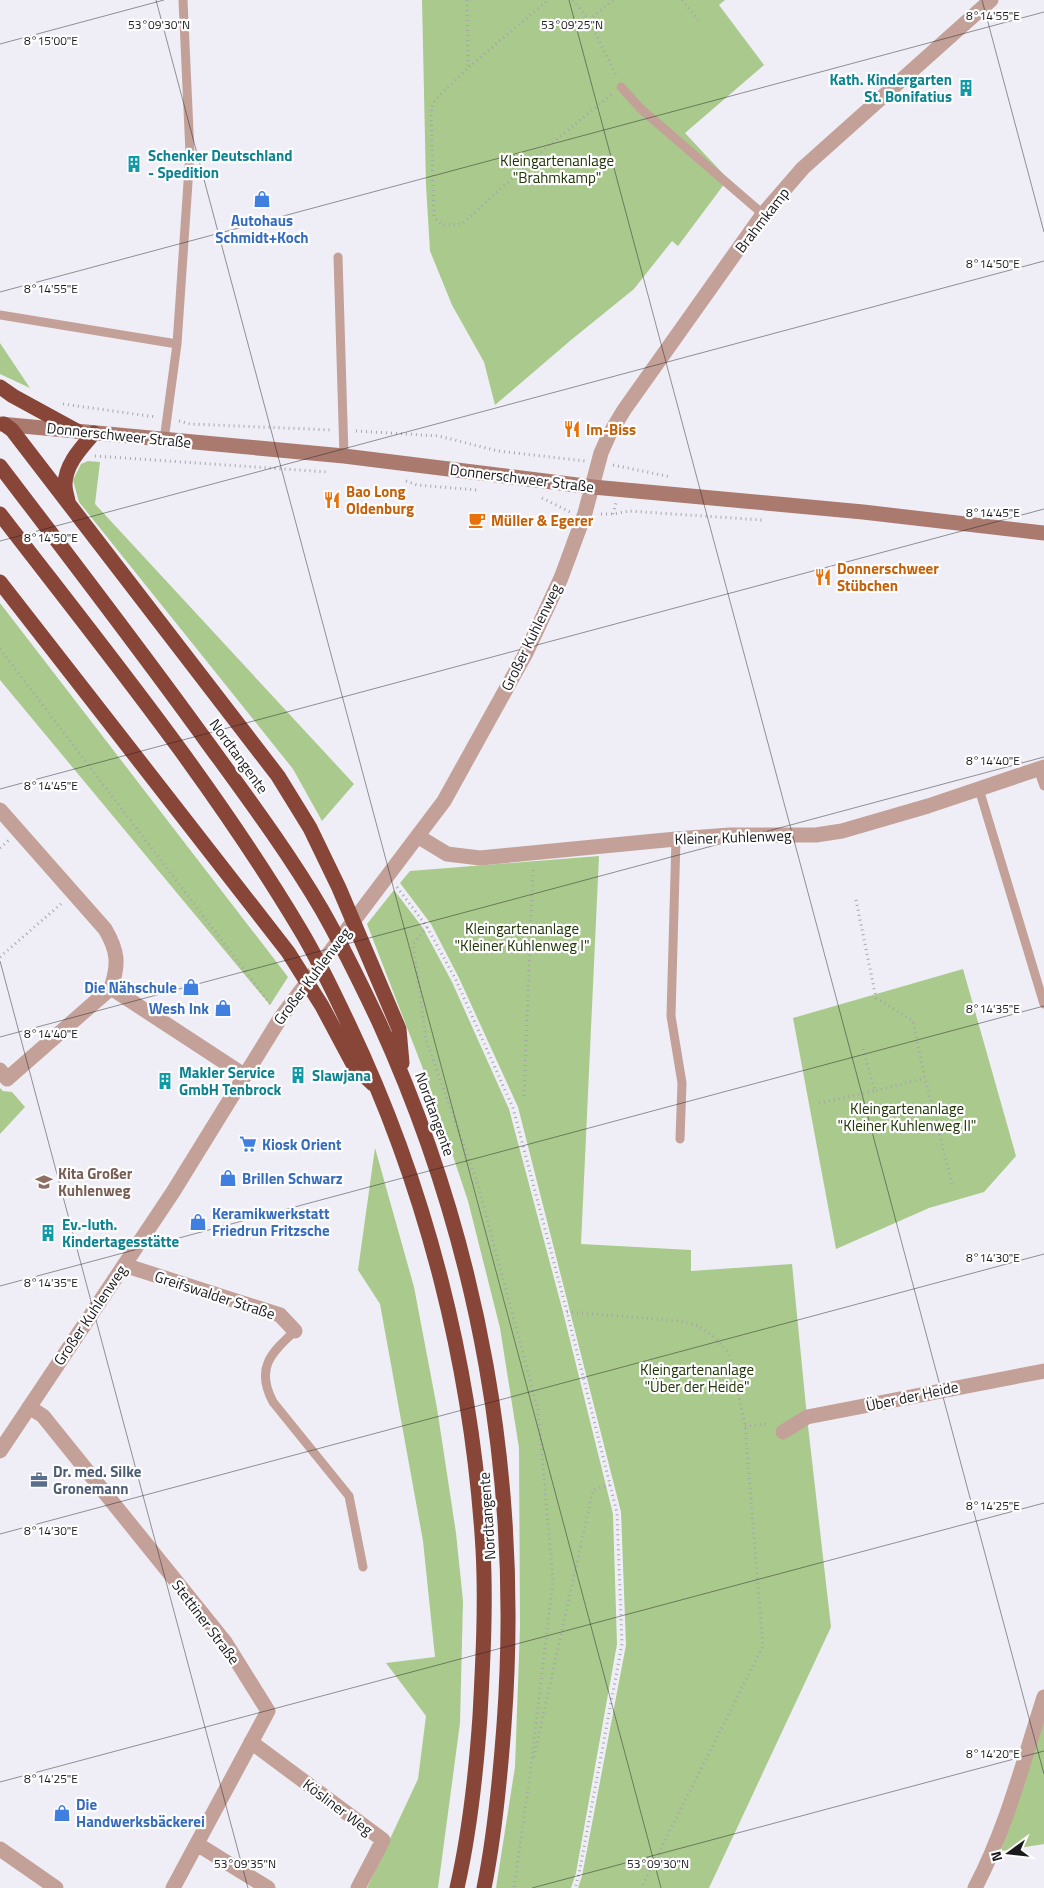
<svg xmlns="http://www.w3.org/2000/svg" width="1044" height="1888" font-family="'Titillium Web',sans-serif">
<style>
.green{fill:#a9ca8c}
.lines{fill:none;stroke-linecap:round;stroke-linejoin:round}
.path{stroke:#a6a5ac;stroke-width:3;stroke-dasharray:1 4;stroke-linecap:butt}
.lane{stroke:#c3a199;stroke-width:9}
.street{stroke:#c3a199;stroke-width:15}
.secondary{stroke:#ab7a6f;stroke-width:15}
.highway{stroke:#884638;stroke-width:15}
.ticks{fill:none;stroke:#1b1b1e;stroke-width:1;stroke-opacity:0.45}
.labels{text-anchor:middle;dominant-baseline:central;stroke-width:4.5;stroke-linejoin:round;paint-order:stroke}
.culture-label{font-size:15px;font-weight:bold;fill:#0d838f;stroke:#fdfdfe;text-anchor:start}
.park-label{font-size:15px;fill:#203506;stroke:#fdfdfe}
.shop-label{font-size:15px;font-weight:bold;fill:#366cbe;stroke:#fdfdfe;text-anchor:start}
.street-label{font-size:15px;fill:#1b1b1e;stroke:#fdfdfe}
.food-label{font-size:15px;font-weight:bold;fill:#c56008;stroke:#fdfdfe;text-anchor:start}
.education-label{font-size:15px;font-weight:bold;fill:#785e54;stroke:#fdfdfe;text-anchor:start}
.service-label{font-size:15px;font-weight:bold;fill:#4e5e75;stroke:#fdfdfe;text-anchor:start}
.ticks-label{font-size:12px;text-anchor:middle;fill:#1b1b1e;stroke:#fdfdfe;stroke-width:4.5;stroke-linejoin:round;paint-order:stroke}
</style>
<rect width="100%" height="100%" fill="#efeef6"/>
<!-- green -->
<path class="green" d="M422 0H725L719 5 764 65 685 133 728 179 678 246 672 241 634 289 571 340 495 405 484 362 452 305 430 251 426 185Z
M0 343 30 388 0 374Z
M88 461 100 462 95 504 354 784 322 821 293 769 79 502 73 480 81 464Z
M0 603 288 977 270 1005 0 680Z
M599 856 581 1244 691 1250V1271L792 1264 807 1417 831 1627 709 1888H578L582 1876 626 1645 621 1512 518 1107 459 978 431 924 400 883 410 871Z
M394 890 423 928 452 982 509 1109 563 1312 613 1514 617 1644 576 1873 571 1888H496L515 1767 520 1628 519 1448 500 1328 468 1201 430 1087 367 924Z
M963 969 1016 1156 984 1192 929 1208 836 1249 793 1018Z
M0 1088 3 1091 12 1092 25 1107 0 1134Z
M375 1148 414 1287 437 1408 456 1533 463 1601 460 1723 438 1888H367L418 1779 426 1716 386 1663 435 1657 423 1541 380 1304 358 1270Z
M1044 1714V1844L1001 1851Z"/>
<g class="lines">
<!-- path -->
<path class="path" d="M467 0 468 68 435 100 431 108 434 217 442 225 462 224 539 154 613 93
M573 0 589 20 617 77
M682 0 698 20
M589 20 613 0
M469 67 548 0
M63 404 156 417
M179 421 190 424 332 430
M356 431 439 436 498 451 585 461
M95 456 328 472
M613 465 671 477
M406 481 417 485 477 490
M542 498 570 512
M601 514H613L629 511 762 520
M613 514 616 503
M0 649 271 1005
M0 848 9 840
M397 887 427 927 456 980 513 1108 567 1312 617 1513 622 1644 579 1874 575 1888
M856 900 876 998 913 1021 925 1078 953 1187
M427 927 413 944 426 1040 478 1185 538 1410 553 1579 530 1775 514 1888
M0 957 62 903
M863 1049 875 1091 925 1078
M524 1096 533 868
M819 1103 875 1091
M567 1312 679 1321 698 1326 713 1336 728 1352 734 1374 745 1426 763 1646 641 1888
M745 1426 765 1424 769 1426
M534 1757 593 1490 610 1485"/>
<!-- lane -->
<path class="lane" d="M621 87 641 109 763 214
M338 257 344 456
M0 315 177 344 164 440
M177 344 190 153 183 0
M1038 769 1044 786
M979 789 1044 1004
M676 839 671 1016 682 1083 680 1139
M295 1331C271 1353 255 1368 273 1402L349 1496 363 1567"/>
<!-- street -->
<path class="street" d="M0 810 105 929C118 951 119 964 111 988L244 1075
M419 837 447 854 480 858 676 839 730 835H816L842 831 928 806 1044 767
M0 1070 7 1079 111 988
M124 1265 280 1315 295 1331
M29 1407 43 1416 225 1642 268 1711 173 1888
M783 1432 807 1417 1044 1371
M0 1451 173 1192 281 1017 444 801 526 653 561 578 585 513 601 453 609 435 624 410 763 214 803 168 991 0
M251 1742 383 1840 358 1888
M197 1844 268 1888
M0 1849 56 1888
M975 1888C1007 1827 1023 1762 1044 1697"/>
<!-- secondary -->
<path class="secondary" d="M0 424 344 456 593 487 863 512 1044 533"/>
<!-- highway -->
<path class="highway" d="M0 387 13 396 77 431
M4 424 12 430 278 776 310 828 339 888 399 1029 402 1063
M0 466C70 558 140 649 207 742 247 797 288 852 322 910 343 947 361 984 379 1022 480 1244 522 1482 504 1725 500 1779 495 1834 484 1888
M68 501C67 496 65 490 65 485 65 464 82 447 94 433
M0 514C104 649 213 783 301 931 319 961 334 993 349 1025 427 1189 472 1368 483 1549 486 1605 483 1660 480 1716 476 1774 470 1831 457 1888
M0 582 288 952 322 1006 354 1066 373 1084"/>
</g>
<!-- ticks -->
<path class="ticks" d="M156 0 661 1888M569 0 1044 1774M982 0 1044 232M0 44 164 0M0 292 1044 12M0 541 1044 261M0 789 1044 509M0 961 248 1888M0 1037 1044 757M0 1286 1044 1006M0 1534 1044 1254M0 1782 1044 1503M532 1888 1044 1751"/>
<!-- icons -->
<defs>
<g id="building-bare" transform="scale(1.35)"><path d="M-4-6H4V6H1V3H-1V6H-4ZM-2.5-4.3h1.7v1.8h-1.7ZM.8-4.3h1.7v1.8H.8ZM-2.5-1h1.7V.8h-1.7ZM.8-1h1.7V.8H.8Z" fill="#0f9aa8" stroke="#fdfdfe" stroke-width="2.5" paint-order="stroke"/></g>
<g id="shop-bare" transform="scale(1.35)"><path d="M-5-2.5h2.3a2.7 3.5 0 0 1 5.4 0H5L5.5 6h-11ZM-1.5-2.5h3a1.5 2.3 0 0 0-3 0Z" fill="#3f7fe0" stroke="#fdfdfe" stroke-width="2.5" paint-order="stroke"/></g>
<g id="restaurant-bare" transform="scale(1.35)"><path d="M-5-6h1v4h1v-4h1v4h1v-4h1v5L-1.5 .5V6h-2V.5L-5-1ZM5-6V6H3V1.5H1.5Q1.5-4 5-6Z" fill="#e8710a" stroke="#fdfdfe" stroke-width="2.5" paint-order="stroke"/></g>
<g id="cafe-bare" transform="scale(1.35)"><path d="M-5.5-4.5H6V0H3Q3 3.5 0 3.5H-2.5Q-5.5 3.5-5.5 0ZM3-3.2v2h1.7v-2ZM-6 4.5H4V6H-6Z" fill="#e8710a" stroke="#fdfdfe" stroke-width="2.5" paint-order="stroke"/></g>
<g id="supermarket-bare" transform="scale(1.35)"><path d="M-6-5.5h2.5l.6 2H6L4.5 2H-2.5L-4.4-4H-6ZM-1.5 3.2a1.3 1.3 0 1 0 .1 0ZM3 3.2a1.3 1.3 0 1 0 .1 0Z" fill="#3f7fe0" stroke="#fdfdfe" stroke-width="2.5" paint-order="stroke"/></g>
<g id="school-bare" transform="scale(1.35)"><path d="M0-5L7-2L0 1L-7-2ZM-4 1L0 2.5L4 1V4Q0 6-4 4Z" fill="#8d6e63" stroke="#fdfdfe" stroke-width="2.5" paint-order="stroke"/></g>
<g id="office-bare" transform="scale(1.35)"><path d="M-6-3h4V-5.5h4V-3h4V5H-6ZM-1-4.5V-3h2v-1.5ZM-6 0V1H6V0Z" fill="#5c6f8a" stroke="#fdfdfe" stroke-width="2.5" paint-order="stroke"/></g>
</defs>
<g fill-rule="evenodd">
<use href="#building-bare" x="966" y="88"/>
<use href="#building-bare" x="134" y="164"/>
<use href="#shop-bare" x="262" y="199"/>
<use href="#restaurant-bare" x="572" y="429"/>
<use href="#restaurant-bare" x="332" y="500"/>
<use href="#cafe-bare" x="477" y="520"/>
<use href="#restaurant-bare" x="823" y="577"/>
<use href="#shop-bare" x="191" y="987"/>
<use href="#shop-bare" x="223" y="1008"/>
<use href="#building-bare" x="298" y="1075"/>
<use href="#building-bare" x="165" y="1081"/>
<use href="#supermarket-bare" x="248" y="1144"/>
<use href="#shop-bare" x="228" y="1178"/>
<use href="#school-bare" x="44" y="1182"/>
<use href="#shop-bare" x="198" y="1222"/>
<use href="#building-bare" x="48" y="1233"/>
<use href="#office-bare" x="39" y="1480"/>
<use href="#shop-bare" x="62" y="1813"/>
</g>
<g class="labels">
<!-- culture labels -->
<g class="culture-label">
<text x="952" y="79" text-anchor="end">Kath. Kindergarten<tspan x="952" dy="17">St. Bonifatius</tspan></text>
<text x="148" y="155">Schenker Deutschland<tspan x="148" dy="17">- Spedition</tspan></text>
<text x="179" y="1072">Makler Service<tspan x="179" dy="17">GmbH Tenbrock</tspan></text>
<text x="312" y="1075">Slawjana</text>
<text x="62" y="1224">Ev.-luth.<tspan x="62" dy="17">Kindertagesstätte</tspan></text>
</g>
<!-- park labels -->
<g class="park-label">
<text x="557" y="160">Kleingartenanlage<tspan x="557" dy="17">"Brahmkamp"</tspan></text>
<text x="522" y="928">Kleingartenanlage<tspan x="522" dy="17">"Kleiner Kuhlenweg I"</tspan></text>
<text x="907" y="1108">Kleingartenanlage<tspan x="907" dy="17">"Kleiner Kuhlenweg II"</tspan></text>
<text x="697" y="1369">Kleingartenanlage<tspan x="697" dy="17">"Über der Heide"</tspan></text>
</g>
<!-- shop labels -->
<g class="shop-label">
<text x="262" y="220" text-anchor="middle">Autohaus<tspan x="262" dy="17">Schmidt+Koch</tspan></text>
<text x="177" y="987" text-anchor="end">Die Nähschule</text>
<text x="209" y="1008" text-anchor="end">Wesh Ink</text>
<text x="262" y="1144">Kiosk Orient</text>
<text x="242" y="1178">Brillen Schwarz</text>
<text x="212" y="1213">Keramikwerkstatt<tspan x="212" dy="17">Friedrun Fritzsche</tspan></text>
<text x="76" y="1804">Die<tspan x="76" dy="17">Handwerksbäckerei</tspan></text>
</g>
<!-- street labels -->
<g class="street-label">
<text transform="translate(762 220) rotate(-52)">Brahmkamp</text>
<text transform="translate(119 435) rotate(6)">Donnerschweer Straße</text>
<text transform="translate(522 478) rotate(7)">Donnerschweer Straße</text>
<text transform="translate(531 637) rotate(-64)">Großer Kuhlenweg</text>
<text transform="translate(239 756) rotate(54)">Nordtangente</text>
<text transform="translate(733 837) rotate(-2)">Kleiner Kuhlenweg</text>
<text transform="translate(312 976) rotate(-53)">Großer Kuhlenweg</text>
<text transform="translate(435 1114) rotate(70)">Nordtangente</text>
<text transform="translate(215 1295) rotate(18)">Greifswalder Straße</text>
<text transform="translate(90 1315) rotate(-56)">Großer Kuhlenweg</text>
<text transform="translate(912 1396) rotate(-12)">Über der Heide</text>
<text transform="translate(487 1516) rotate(-94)">Nordtangente</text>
<text transform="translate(206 1622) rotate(53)">Stettiner Straße</text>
<text transform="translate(338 1807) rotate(37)">Kösliner Weg</text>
</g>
<!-- food labels -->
<g class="food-label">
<text x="586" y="429">Im-Biss</text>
<text x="346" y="491">Bao Long<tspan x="346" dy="17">Oldenburg</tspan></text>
<text x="491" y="520">Müller &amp; Egerer</text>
<text x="837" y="568">Donnerschweer<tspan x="837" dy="17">Stübchen</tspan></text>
</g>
<!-- education labels -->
<g class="education-label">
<text x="58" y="1173">Kita Großer<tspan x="58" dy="17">Kuhlenweg</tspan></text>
</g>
<!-- service labels -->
<g class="service-label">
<text x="53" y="1471">Dr. med. Silke<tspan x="53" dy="17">Gronemann</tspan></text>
</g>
</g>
<g class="ticks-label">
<text x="993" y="20">8°14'55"E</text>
<text x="572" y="29">53°09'25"N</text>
<text x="159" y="29">53°09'30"N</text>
<text x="51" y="45">8°15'00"E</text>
<text x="993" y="268">8°14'50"E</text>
<text x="51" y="293">8°14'55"E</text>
<text x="993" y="517">8°14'45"E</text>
<text x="51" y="542">8°14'50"E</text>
<text x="993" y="765">8°14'40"E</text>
<text x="51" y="790">8°14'45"E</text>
<text x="993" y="1013">8°14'35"E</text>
<text x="51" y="1038">8°14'40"E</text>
<text x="993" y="1262">8°14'30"E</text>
<text x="51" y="1287">8°14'35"E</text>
<text x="993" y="1510">8°14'25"E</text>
<text x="51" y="1535">8°14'30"E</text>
<text x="993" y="1758">8°14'20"E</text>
<text x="51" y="1783">8°14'25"E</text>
<text x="245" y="1868">53°09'35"N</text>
<text x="658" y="1868">53°09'30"N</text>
</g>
<!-- north arrow -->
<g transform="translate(1009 1853) rotate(255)" stroke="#fdfdfe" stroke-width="4" paint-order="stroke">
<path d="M0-4L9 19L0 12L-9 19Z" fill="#1b1b1e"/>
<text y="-8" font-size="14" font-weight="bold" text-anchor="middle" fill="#1b1b1e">N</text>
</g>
</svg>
